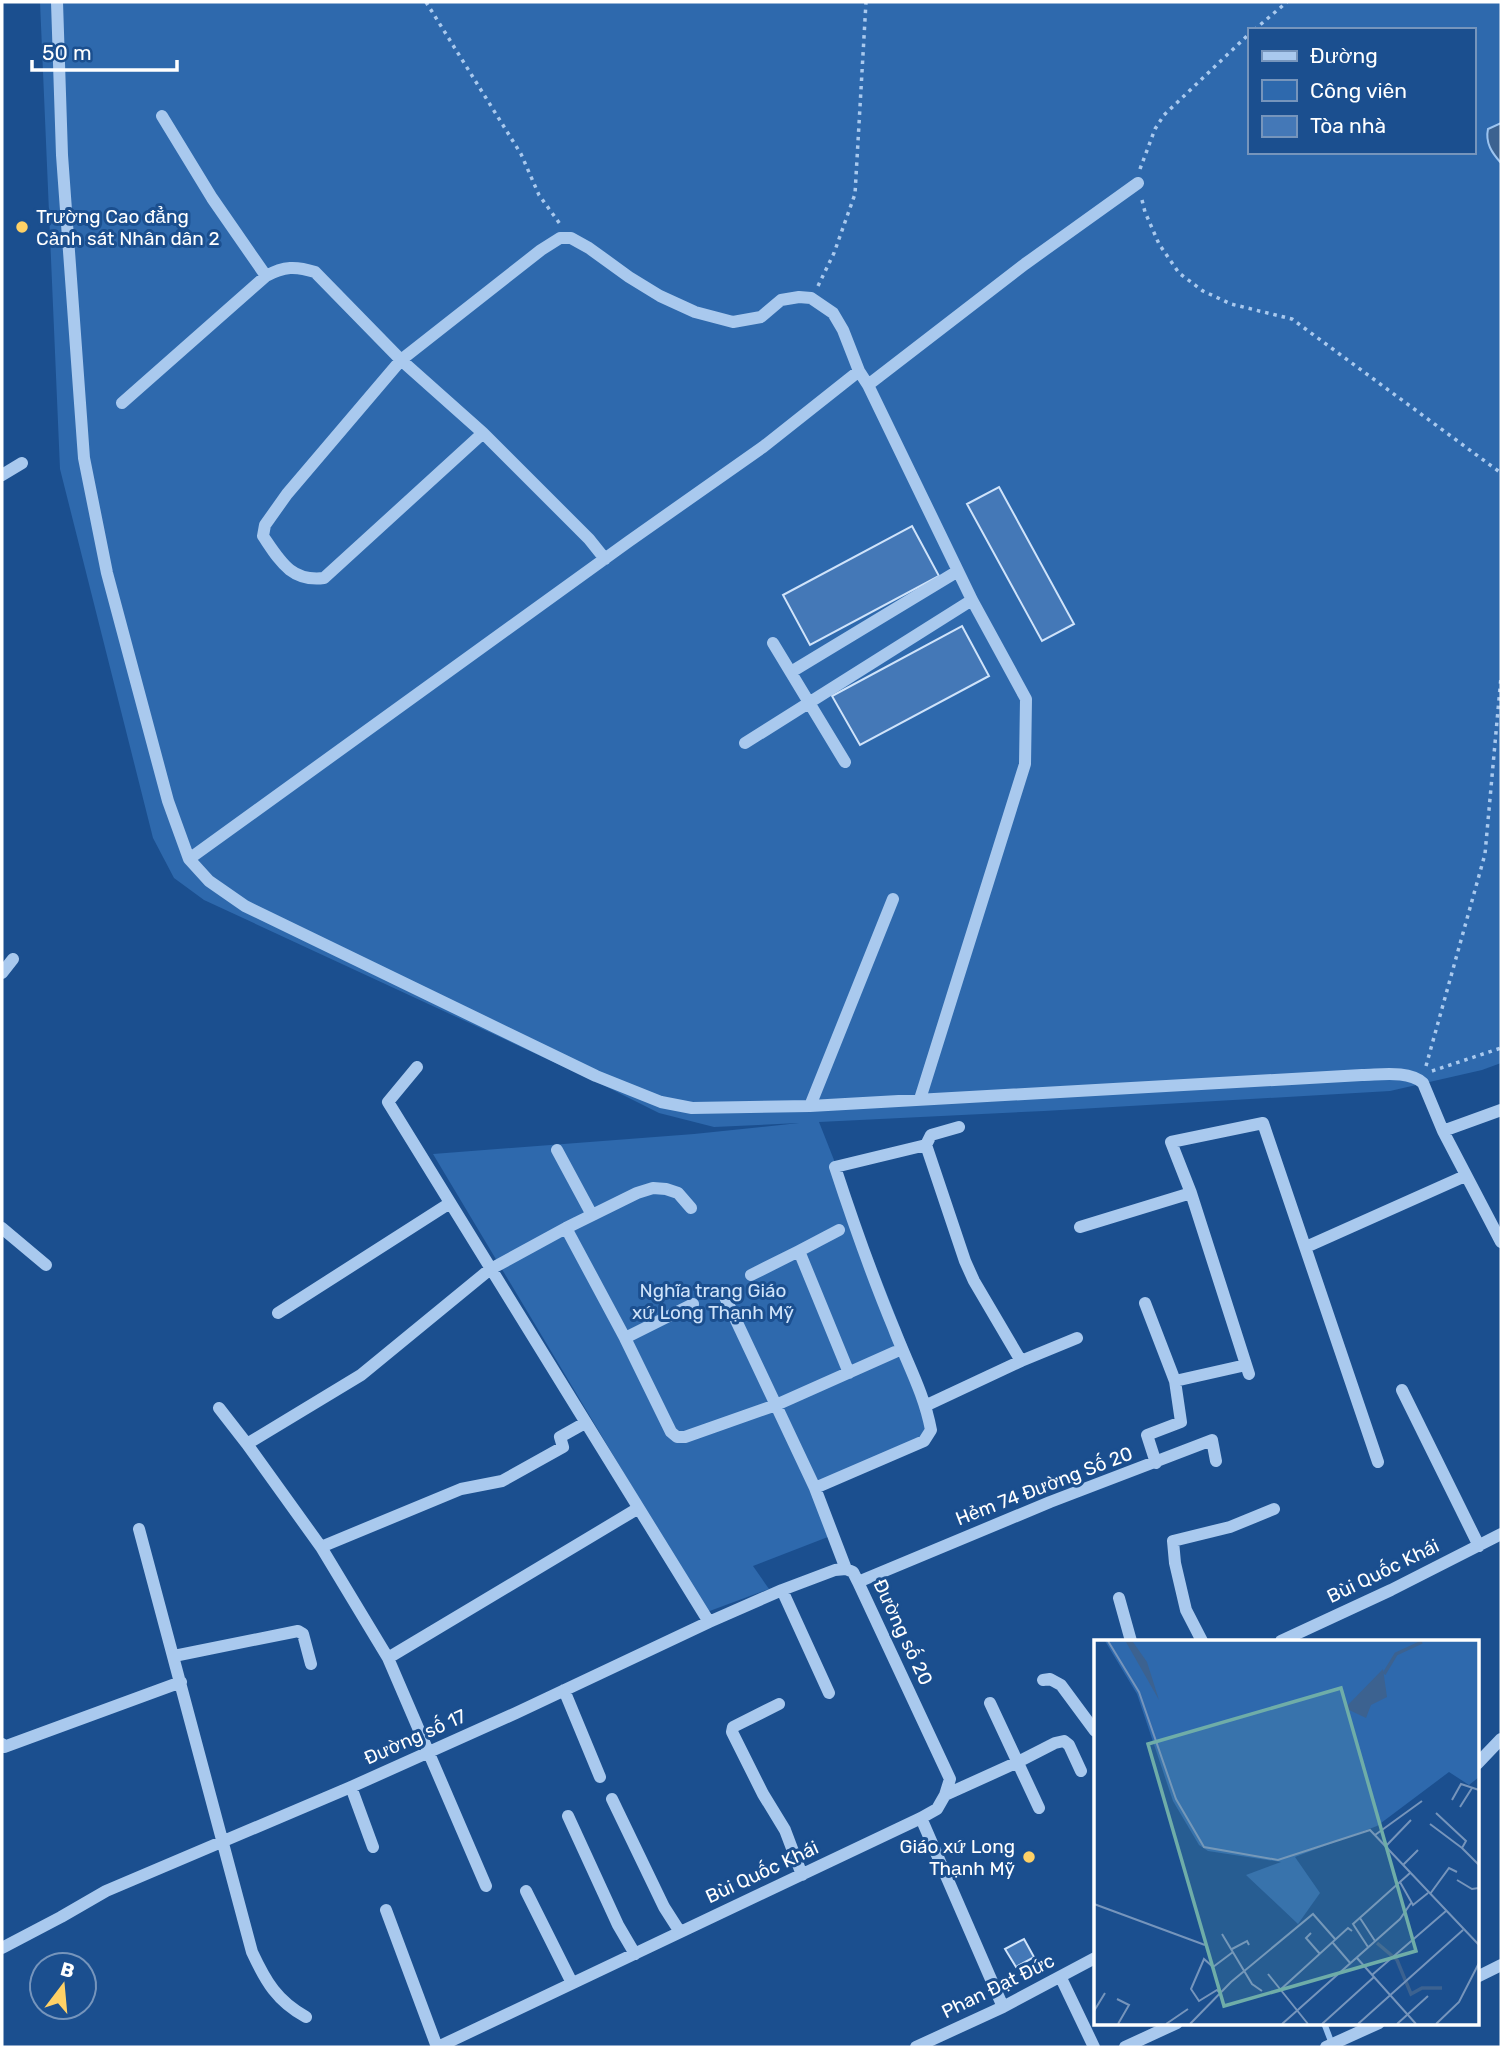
<svg xmlns="http://www.w3.org/2000/svg" width="1503" height="2049" font-family="Rubik,sans-serif">
<style>
.green{fill:#2e69ad;fill-rule:evenodd}
.water{fill:#3c6290;stroke:#9cc4f0;stroke-width:2}
.lines{fill:none;stroke-linecap:round;stroke-linejoin:round}
.stream{stroke:#9cc4f0;stroke-width:6}
.building{fill:#4478b7;stroke:#cfe3fa;stroke-width:2}
.path{stroke:#a9c9ee;stroke-width:3.5;stroke-dasharray:3.5 5;stroke-linecap:butt}
.minor{stroke:#a9c9ee;stroke-width:12}
.poi-dot{fill:#ffd166;stroke:#1b4f8f;stroke-width:2.5}
.labels{text-anchor:middle;dominant-baseline:central;stroke-width:6;stroke-linejoin:round;paint-order:stroke}
.poi-label{font-size:19px;fill:#fff;stroke:#1b4f8f;text-anchor:start}
.park-label{font-size:19px;fill:#cfe3fa;stroke:#1b4f8f}
.street-label{font-size:19px;fill:#fff;stroke:#1b4f8f}
.inset-river{fill:none;stroke:#3c6290;stroke-width:3.5}
.inset-road{fill:none;stroke:#7695bc;stroke-width:2}
.view{fill:#6fada8;fill-opacity:0.15;stroke:#6fada8;stroke-width:3.5}
.inset-edge{fill:none;stroke:#fff;stroke-width:3.5}
</style>
<rect width="100%" height="100%" fill="#1b4f8f"/>
<!-- green -->
<path class="green" d="M40 2H1501V1063L1482 1070 1390 1091 1044 1111 819 1122 933 1411 930 1432 814 1496 833 1535 753 1566 769 1589 707 1612 433 1154 694 1134 799 1123 714 1127 659 1113 601 1084 204 900 174 878 153 838 60 469ZM1249 30H1473V152H1249Z"/>
<!-- water -->
<path class="water" d="M1501 123V163C1492 153 1485 143 1488 129Z"/>
<g class="lines">
<!-- stream -->
<path class="stream" d="M1324 2023 1332 2044"/>
</g>
<!-- building -->
<path class="building" d="M999 487 1074 624 1042 641 967 504Z
M912 526 939 576 810 645 783 595Z
M962 626 989 676 860 745 832 696Z
M1024 1939 1034 1957 1016 1967 1005 1949Z"/>
<g class="lines">
<!-- path -->
<path class="path" d="M426 2 521 154 539 195 560 224
M1254 30 1287 2
M1140 169 1155 129 1164 115 1249 34
M1142 200 1145 212 1159 244 1179 273 1203 291 1231 304 1292 319 1501 473
M818 286 834 253 855 194 866 2
M1426 1066 1485 854 1501 677
M1432 1071 1501 1048"/>
<!-- minor -->
<path class="minor" d="M57 2 62 155 84 458 107 573 168 801 189 859 209 881 245 906 596 1076 661 1102 692 1108 810 1106 1362 1075C1380 1075 1408 1070 1423 1083L1443 1131 1501 1242
M162 116 212 198 266 276
M868 385 1025 264 1138 183
M122 403 266 276C284 266 296 266 315 272L401 360 483 433 589 539 605 559
M483 433 324 578C291 582 280 561 263 536L265 525 287 494 401 360 541 250 560 238H571L589 248 629 277 660 296 695 312 733 322 761 317 781 300 799 297 811 298 833 313 843 330 859 371 868 385 972 600 1026 699 1025 764 920 1099
M2 475 22 463
M773 643 845 762
M791 672 958 571
M745 743 972 600
M189 859 628 542 763 447 859 371
M2 973 13 959
M417 1067 388 1102 709 1622
M810 1106 893 899
M1443 1131 1501 1110
M926 1145 965 1261 974 1281 1021 1361
M557 1150 592 1215
M1080 1227 1191 1193
M2 1228 46 1265
M566 1228 637 1193 653 1188 666 1189 678 1193 691 1208
M839 1230 799 1251 849 1373
M1306 1247 1465 1176
M751 1275 799 1251
M725 1297 815 1488 846 1569 853 1572 858 1582 950 1779 945 1795
M1145 1303 1175 1381
M278 1313 450 1203
M625 1338 693 1304
M1249 1374 1191 1193 1171 1142 1263 1123 1378 1462
M1402 1390 1479 1546
M927 1405 1021 1361 1077 1338
M219 1408 247 1444 321 1547 388 1658 486 1886
M247 1444 361 1375 489 1270 566 1228 625 1338 671 1432 677 1437H685L776 1405 895 1352
M1156 1463 1147 1435 1181 1422 1175 1381 1246 1365
M815 1488 924 1441 931 1430C924 1393 907 1363 894 1329 872 1276 853 1222 835 1167L926 1145 931 1135 959 1127
M139 1529 252 1952C266 1982 277 2001 306 2017
M321 1547 461 1489 502 1481 563 1447 560 1437 585 1423
M858 1582 1050 1502 1212 1440 1216 1461
M782 1590 829 1693
M1119 1598 1131 1641
M1202 1641 1186 1610 1175 1563 1173 1541 1230 1527 1274 1509
M1281 1641 1391 1590 1501 1534
M174 1656 298 1631 303 1634 311 1664
M388 1658 637 1509
M1043 1680 1050 1679 1061 1685 1095 1731
M564 1690 600 1777
M990 1703 1039 1808
M779 1704 733 1727 732 1732 763 1794 785 1830 802 1875
M2 1744 4 1747 181 1682
M1477 1764 1501 1739
M351 1787 373 1847
M612 1799 664 1907 680 1932
M568 1816 618 1925 635 1954
M921 1818 1003 2007
M526 1891 572 1983
M386 1910 437 2047
M2 1948 61 1917 106 1891 351 1787 516 1713 709 1622 782 1590 835 1570 846 1569
M1477 1977 1501 1965
M1061 1978 1094 2047
M438 2047 921 1818 937 1809 945 1795 1018 1762 1055 1743 1064 1741 1069 1745 1081 1771
M916 2047 1003 2007 1095 1958
M1125 2047 1177 2023
M1326 2047 1379 2023"/>
</g>
<!-- markers -->
<g class="poi-dot">
<circle cx="22" cy="227" r="7"/>
<circle cx="1029" cy="1857" r="7"/>
</g>
<g class="labels">
<!-- poi labels -->
<g class="poi-label">
<text x="36" y="216">Trường Cao đẳng<tspan x="36" dy="22">Cảnh sát Nhân dân 2</tspan></text>
<text x="1015" y="1846" text-anchor="end">Giáo xứ Long<tspan x="1015" dy="22">Thạnh Mỹ</tspan></text>
</g>
<!-- park labels -->
<g class="park-label">
<text x="713" y="1290">Nghĩa trang Giáo<tspan x="713" dy="22">xứ Long Thạnh Mỹ</tspan></text>
</g>
<!-- street labels -->
<g class="street-label">
<text transform="translate(1044 1486) rotate(-21)">Hẻm 74 Đường Số 20</text>
<text transform="translate(1383 1571) rotate(-26)">Bùi Quốc Khái</text>
<text transform="translate(903 1632) rotate(65)">Đường số 20</text>
<text transform="translate(415 1737) rotate(-24)">Đường số 17</text>
<text transform="translate(762 1872) rotate(-25)">Bùi Quốc Khái</text>
<text transform="translate(998 1986) rotate(-26)">Phan Đạt Đức</text>
</g>
</g>
<!-- overview -->
<g transform="translate(1094 1640)">
<rect width="385" height="385" fill="#1b4f8f"/>
<path d="M11 1H385V137L375 145 355 132 283 186 201 217 226 253 204 284 152 235 187 222 114 211 105 205 79 161 43 54Z" fill="#2e69ad"/>
<path d="M32 2H39L53 22 65 60ZM289 29 293 57 277 65 272 78 251 68Z" fill="#3c6290"/>
<path class="inset-river" d="M290 34 302 14 328 2M283 303 303 320 317 354 328 348H348"/>
<path class="inset-road" d="M14 1 45 52 82 159 110 207 184 220 276 190 385 305M358 160 367 144 385 150M366 167 378 148M342 173 372 201 368 208 385 225M336 184 368 208M281 195 328 161M291 207 317 180M309 225 324 210M363 240 378 249 385 248M306 242 319 265 334 253M336 254 355 228 363 232M0 264 111 305M266 278 281 301M217 293 212 298 226 314M128 294 158 344 168 351M239 303 257 324M274 307 259 284 316 233M138 309 153 301 155 305M263 318 322 384M174 334 214 384M278 335 352 271M186 350 254 288 258 291M126 353 123 350 105 361 97 349 110 319 119 327 139 312M23 359 35 365 24 384M0 371 11 353M72 384 94 369M96 384 137 342 219 274 241 299M188 384 306 279 317 263M228 384 280 337M264 384 369 290M303 384 334 356M342 384 365 362 385 323"/>
<path class="view" d="M247 48 322 311 130 366 54 104Z"/>
<rect width="385" height="385" class="inset-edge"/>
</g>
<!-- border -->
<rect width="1503" height="2049" fill="none" stroke="#ffffff" stroke-width="7"/>
<!-- legend -->
<rect x="1248" y="28" width="228" height="126" fill="#1b4f8f" stroke="#7695bc" stroke-width="2"/>
<rect x="1262" y="51" width="35" height="10" fill="#a9c9ee" stroke="#7695bc" stroke-width="2"/>
<text x="1310" y="63" font-size="21" fill="#ffffff">Đường</text>
<rect x="1262" y="80" width="35" height="21" fill="#2e69ad" stroke="#7695bc" stroke-width="2"/>
<text x="1310" y="98" font-size="21" fill="#ffffff">Công viên</text>
<rect x="1262" y="116" width="35" height="21" fill="#4478b7" stroke="#7695bc" stroke-width="2"/>
<text x="1310" y="133" font-size="21" fill="#ffffff">Tòa nhà</text>
<!-- north arrow -->
<g transform="translate(63 1986) rotate(16)"><circle r="33" fill="#1b4f8f" stroke="#7695bc" stroke-width="2"/>
<path d="M0-5L12 26L0 18L-12 26Z" fill="#ffd166"/>
<text y="-10" font-size="19" font-weight="bold" text-anchor="middle" fill="#ffffff">B</text>
</g>
<!-- scale -->
<path d="M32 60v10h145v-10" fill="none" stroke="#ffffff" stroke-width="3.5"/>
<text x="42" y="60" font-size="21" fill="#ffffff" stroke="#1b4f8f" stroke-width="5" paint-order="stroke">50 m</text>
</svg>
